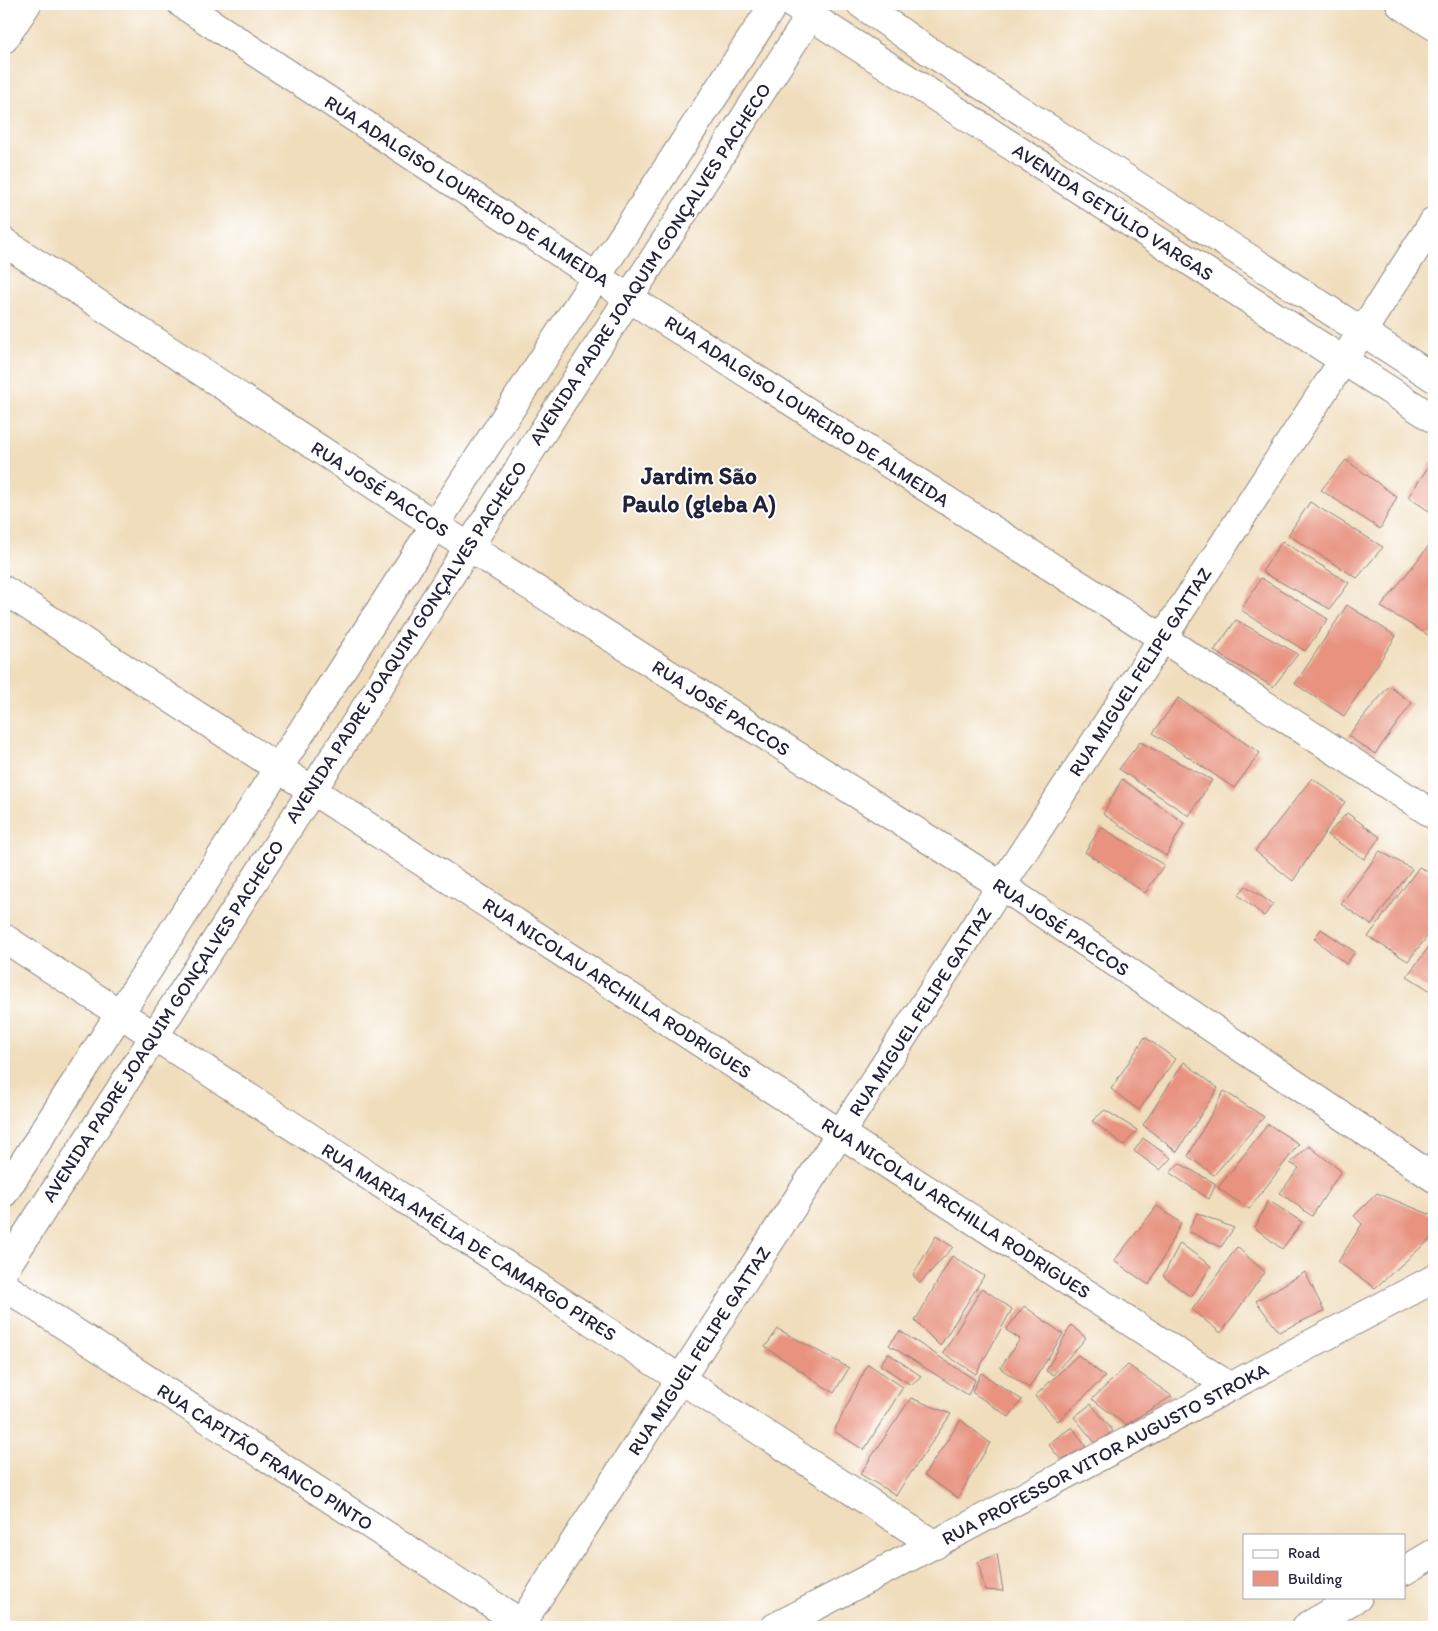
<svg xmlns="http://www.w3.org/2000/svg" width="1438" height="1631" font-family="Itim,sans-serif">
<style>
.building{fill:#e8927f}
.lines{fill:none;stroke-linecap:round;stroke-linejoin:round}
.minor-casing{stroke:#89807c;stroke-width:30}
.tertiary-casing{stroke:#89807c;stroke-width:30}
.minor{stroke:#fff;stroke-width:28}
.tertiary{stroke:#fff;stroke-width:28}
.labels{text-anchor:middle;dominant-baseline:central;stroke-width:4;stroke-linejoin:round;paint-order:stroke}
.street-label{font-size:19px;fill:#22223b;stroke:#fff}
.district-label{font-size:24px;font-weight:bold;fill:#22223b;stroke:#fff}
</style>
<rect width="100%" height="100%" fill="#fff"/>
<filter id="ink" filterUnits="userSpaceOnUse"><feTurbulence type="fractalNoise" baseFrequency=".02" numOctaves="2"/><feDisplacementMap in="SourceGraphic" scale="10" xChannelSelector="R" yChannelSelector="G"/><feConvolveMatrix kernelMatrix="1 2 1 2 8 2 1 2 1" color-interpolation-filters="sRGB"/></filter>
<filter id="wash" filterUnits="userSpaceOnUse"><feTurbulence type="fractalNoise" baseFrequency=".0096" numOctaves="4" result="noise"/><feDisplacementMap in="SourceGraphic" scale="20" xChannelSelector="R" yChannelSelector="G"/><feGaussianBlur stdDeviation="1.12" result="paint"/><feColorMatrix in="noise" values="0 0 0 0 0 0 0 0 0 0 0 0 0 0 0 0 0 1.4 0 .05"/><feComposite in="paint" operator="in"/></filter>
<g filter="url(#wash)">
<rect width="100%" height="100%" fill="#f0ddbc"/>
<g id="blocks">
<!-- building -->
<path class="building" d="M1346 460 1397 497 1380 529 1321 490Z
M1433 460 1434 462V501L1429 511 1408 497Z
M1310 502 1383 547 1357 578 1288 535Z
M1434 539V632L1430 636 1381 607Z
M1282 541 1349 583 1330 609 1262 572Z
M1261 578 1328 619 1305 651 1241 610Z
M1347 605 1396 636 1344 716 1295 684Z
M1236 620 1298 654 1273 687 1214 651Z
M1389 686 1412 703 1375 754 1348 736Z
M1178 698 1260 753 1234 788 1153 733Z
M1140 742 1212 780 1189 816 1119 769Z
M1312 778 1345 802 1293 881 1255 851Z
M1122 779 1184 823 1166 856 1103 814Z
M1347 813 1380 837 1364 859 1327 835Z
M1101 827 1164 865 1145 893 1085 852Z
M1380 851 1412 869 1371 925 1341 904Z
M1419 867 1434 875V928L1408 961 1368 937Z
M1246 886 1273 904 1264 916 1238 895Z
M1321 929 1355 952 1346 964 1314 939Z
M1434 940V993L1407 976Z
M1145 1037 1175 1059 1139 1110 1111 1089Z
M1184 1062 1218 1088 1177 1152 1143 1125Z
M1224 1091 1264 1117 1214 1175 1188 1156Z
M1105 1110 1137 1130 1124 1145 1092 1121Z
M1268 1124 1299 1144 1249 1209 1218 1188Z
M1143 1138 1171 1158 1160 1170 1134 1151Z
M1309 1146 1341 1171 1312 1216 1280 1193 1299 1168 1290 1163Z
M1179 1163 1216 1184 1209 1199 1170 1173Z
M1377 1193 1434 1216V1236L1375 1288 1338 1262 1362 1224 1354 1216Z
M1268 1200 1302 1222 1282 1249 1255 1228Z
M1157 1206 1181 1223 1149 1285 1114 1261Z
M1197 1213 1234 1228 1221 1247 1188 1231Z
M936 1236 953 1247 920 1283 913 1275Z
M1180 1243 1211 1266 1191 1297 1163 1276Z
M1237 1247 1265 1272 1221 1333 1192 1310Z
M952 1256 984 1276 940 1346 915 1321Z
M1305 1272 1324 1311 1279 1332 1256 1301Z
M982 1288 1012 1309 976 1374 943 1353Z
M1024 1306 1063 1334 1029 1388 1000 1368 1020 1339 1006 1330Z
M1071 1325 1086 1338 1053 1375 1046 1371Z
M778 1329 849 1368 834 1393 765 1347Z
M900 1331 975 1380 968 1395 889 1345Z
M888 1353 921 1376 911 1385 880 1365Z
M1078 1355 1105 1377 1058 1421 1035 1396Z
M868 1364 903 1387 864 1450 834 1431Z
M1128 1365 1172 1396 1126 1425 1092 1399Z
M981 1373 1022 1400 1009 1417 972 1392Z
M911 1398 951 1414 896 1495 860 1474Z
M1091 1404 1113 1431 1096 1444 1074 1417Z
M961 1420 990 1443 958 1498 924 1475Z
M1072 1427 1086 1447 1061 1460 1048 1444Z
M997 1554 1003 1591 985 1590 978 1562Z"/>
</g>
</g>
<g filter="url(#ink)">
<use href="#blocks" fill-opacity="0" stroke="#89807c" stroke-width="1"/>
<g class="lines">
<!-- minor casing -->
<g class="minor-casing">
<path id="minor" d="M182 4 604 282 1136 621 1434 815
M1400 4 1434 26
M4 39 27 4
M4 242 461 542 1002 886 1434 1178
M4 590 1229 1386
M4 938 935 1545
M4 1193 435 525 774 4
M4 1270 810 16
M4 1286 527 1627
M1404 1571 1434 1553
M519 1627 1434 221
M775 1627C996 1514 1214 1394 1434 1279
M1306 1627 1358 1597"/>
</g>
<!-- tertiary casing -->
<g class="tertiary-casing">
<path id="tertiary" d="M792 4 1434 419
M861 4 915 42 1434 378"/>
</g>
<!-- minor -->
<use href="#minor" class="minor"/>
<!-- tertiary -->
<use href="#tertiary" class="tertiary"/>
</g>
</g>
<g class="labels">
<!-- street labels -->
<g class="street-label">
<text transform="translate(467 191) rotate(33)">RUA ADALGISO LOUREIRO DE ALMEIDA</text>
<text transform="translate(1113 212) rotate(33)">AVENIDA GETÚLIO VARGAS</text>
<text transform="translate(650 264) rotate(-57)">AVENIDA PADRE JOAQUIM GONÇALVES PACHECO</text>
<text transform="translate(807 411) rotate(33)">RUA ADALGISO LOUREIRO DE ALMEIDA</text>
<text transform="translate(380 489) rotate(33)">RUA JOSÉ PACCOS</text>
<text transform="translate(406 642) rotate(-57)">AVENIDA PADRE JOAQUIM GONÇALVES PACHECO</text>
<text transform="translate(1140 672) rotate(-57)">RUA MIGUEL FELIPE GATTAZ</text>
<text transform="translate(721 708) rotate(33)">RUA JOSÉ PACCOS</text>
<text transform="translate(1061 927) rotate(34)">RUA JOSÉ PACCOS</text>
<text transform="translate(617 988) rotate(33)">RUA NICOLAU ARCHILLA RODRIGUES</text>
<text transform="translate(920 1012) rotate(-57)">RUA MIGUEL FELIPE GATTAZ</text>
<text transform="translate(163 1021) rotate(-57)">AVENIDA PADRE JOAQUIM GONÇALVES PACHECO</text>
<text transform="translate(956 1208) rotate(33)">RUA NICOLAU ARCHILLA RODRIGUES</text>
<text transform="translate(469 1242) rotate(33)">RUA MARIA AMÉLIA DE CAMARGO PIRES</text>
<text transform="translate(699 1351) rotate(-57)">RUA MIGUEL FELIPE GATTAZ</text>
<text transform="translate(1105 1454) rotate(-28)">RUA PROFESSOR VITOR AUGUSTO STROKA</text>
<text transform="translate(265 1457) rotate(33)">RUA CAPITÃO FRANCO PINTO</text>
</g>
<!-- district labels -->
<g class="district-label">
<text x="699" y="475">Jardim São<tspan x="699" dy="28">Paulo (gleba A)</tspan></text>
</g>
</g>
<!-- margin -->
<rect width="1438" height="1631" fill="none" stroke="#fff" stroke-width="20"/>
<!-- legend -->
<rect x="1243" y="1534" width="162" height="65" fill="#ffffff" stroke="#a7a7b1"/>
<rect x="1253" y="1550" width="25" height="8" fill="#ffffff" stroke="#a7a7b1"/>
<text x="1288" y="1558" font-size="15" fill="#22223b">Road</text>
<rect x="1253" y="1571" width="25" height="15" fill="#e8927f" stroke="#a7a7b1"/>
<text x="1288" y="1584" font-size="15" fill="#22223b">Building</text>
</svg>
